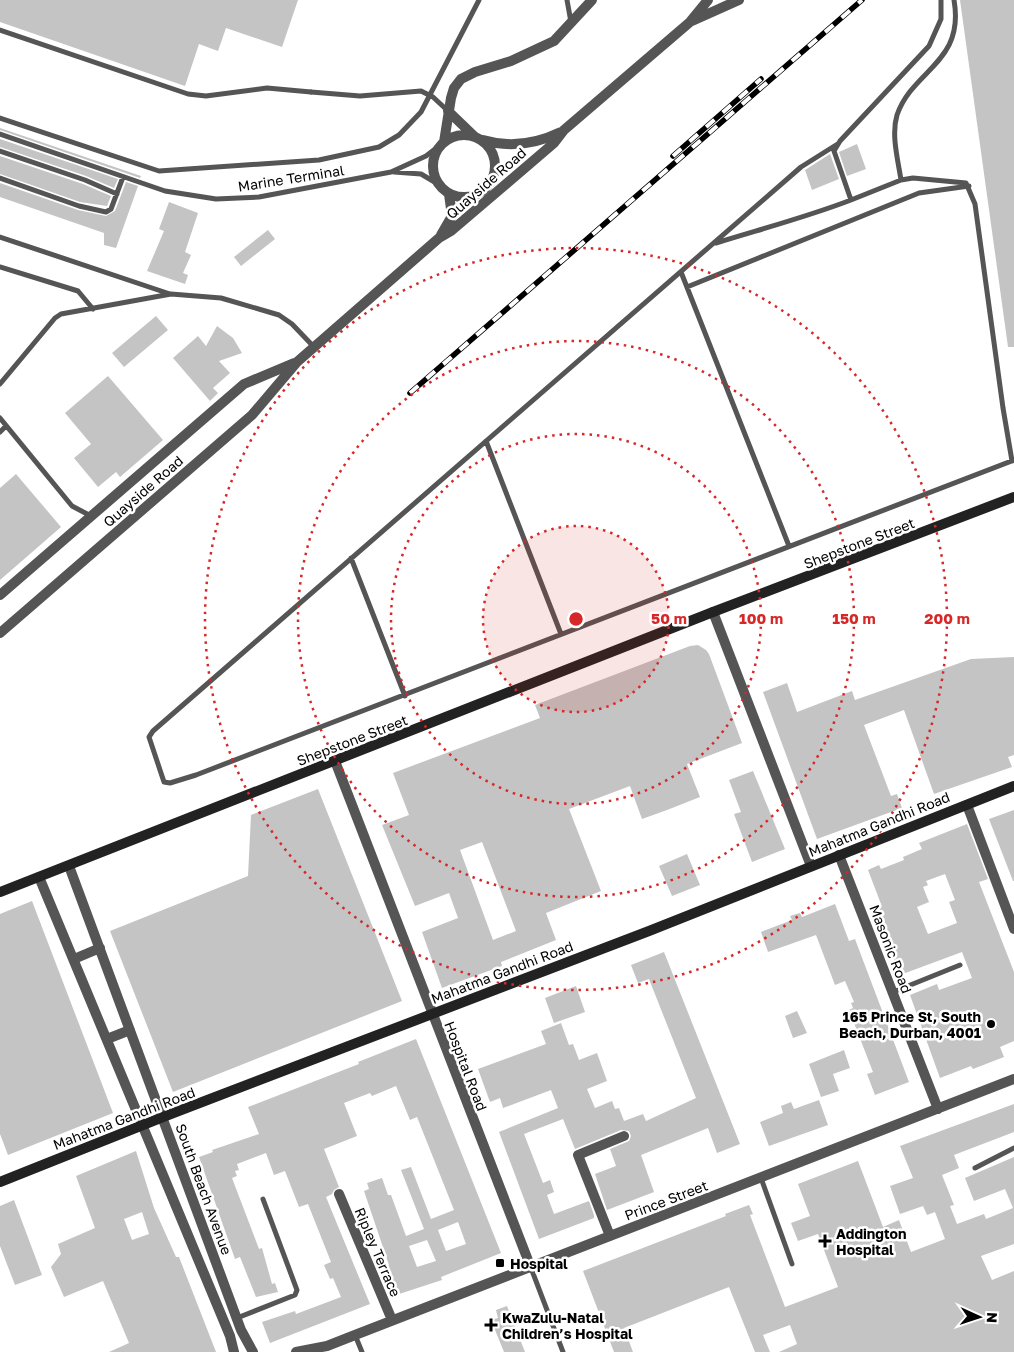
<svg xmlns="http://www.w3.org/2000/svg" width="1014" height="1352" font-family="'Golos Text',sans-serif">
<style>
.building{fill:#c4c4c4;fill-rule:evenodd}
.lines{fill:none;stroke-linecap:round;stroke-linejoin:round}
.service{stroke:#555;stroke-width:5}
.minor{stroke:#555;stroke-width:10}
.tertiary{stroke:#555;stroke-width:10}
.secondary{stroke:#222;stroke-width:10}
.rail-casing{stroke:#000;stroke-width:5.5}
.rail{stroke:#fff;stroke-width:4;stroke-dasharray:11;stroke-linecap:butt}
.service-bridge{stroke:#555;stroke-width:5}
.ring{fill:none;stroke:#d62828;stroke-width:2.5;stroke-dasharray:2.5 5}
.poi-dot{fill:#000;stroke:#fff;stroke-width:2}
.labels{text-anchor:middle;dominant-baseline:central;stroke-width:5;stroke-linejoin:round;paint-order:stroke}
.street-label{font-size:14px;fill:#000;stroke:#fff}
.poi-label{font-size:14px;font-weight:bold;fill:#000;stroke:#fff;text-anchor:start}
.centre{fill:#d62828;stroke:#fff;stroke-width:2.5}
.ring-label{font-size:15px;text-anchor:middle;font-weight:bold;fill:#d62828;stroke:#fff;stroke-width:5;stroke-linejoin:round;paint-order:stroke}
</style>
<rect width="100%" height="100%" fill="#fff"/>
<!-- building -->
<path class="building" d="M0 0H298L282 47 226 28 218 51 199 44 185 86 0 22Z
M960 0H1014V347H1008Z
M0 128 141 176 140 178 0 130Z
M0 139 118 179 114 188 86 176 0 147Z
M857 144 866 169 847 176 839 152Z
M830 154 839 179 812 190 805 170Z
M0 156 83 184 111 196 107 206 80 202 0 174Z
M126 182 138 186 116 248 104 245V233L0 197V183L78 210 106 216 115 211Z
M169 202 198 213 185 252 191 255 183 273 188 275 185 284 147 271 164 231 159 229Z
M268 230 275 239 241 266 234 257Z
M156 316 168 330 124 367 112 353Z
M217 326 233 338 242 353 219 361 230 373 213 388 218 393 210 401 173 358 198 336 206 346Z
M108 376 163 440 120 477 116 472 98 487 74 458 91 444 65 413Z
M16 474 61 527 0 580V488Z
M698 645 706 650 709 654 742 743 687 764 700 797 667 810 642 819 630 786 569 809 601 891 546 913 556 940 501 962 502 966 442 988 422 932 458 918 449 893 415 906 382 825 409 815 393 773 540 718 535 705 690 646ZM482 842 516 931 493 940 460 850Z
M1014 657V755L1008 757 1012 767 934 794 904 710 864 725 891 796 897 794 902 808 817 839 763 692 787 683 797 712 852 691 855 700 971 659Z
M753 771 785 849 752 862 734 814 741 812 729 780Z
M318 789 402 1001 173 1092 110 931 248 876 251 815Z
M1014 810V881H1013L989 819Z
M967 824 988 879 979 882 1014 972V1041L1000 1047 1004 1057 973 1069 971 1066 940 1078 910 995 937 984 939 990 972 978 962 952 900 975 874 907 881 904 868 870 879 865 881 869 904 860 903 857 922 849 919 843ZM945 874 955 900 949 902 957 923 928 934 917 907 929 902 923 887 928 885 926 881Z
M687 854 700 885 672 896 659 866Z
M32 901 113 1113 8 1155 0 1134V914Z
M835 904 849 941 855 939 909 1082 875 1095 867 1074 873 1072 849 1010 853 1008 851 1003 854 1002 845 981 835 985 816 935 768 952 761 932 792 920 790 916 800 913 802 917Z
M664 952 740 1144 717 1153 708 1128 641 1155 654 1192 607 1210 595 1174 616 1166 610 1149 629 1141 631 1136 629 1131 621 1130 575 1149 563 1119 524 1134 543 1183 550 1180 554 1192 547 1195 554 1214 589 1201 594 1215V1218L539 1239 499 1132 558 1108 551 1090 503 1108 500 1098 490 1102 478 1069 546 1044 541 1031 561 1023 569 1045 573 1044 579 1060 597 1053 607 1081 587 1089 595 1108 612 1101 615 1109 619 1108 624 1121 643 1114 646 1121 696 1098 649 979 638 983 631 965Z
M576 986 585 1012 554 1023 545 998Z
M797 1011 807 1033 793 1038 785 1016Z
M416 1039 501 1253 441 1277 442 1280 393 1296 385 1276 391 1274 388 1266 389 1265 364 1191 369 1189 367 1183 382 1178 388 1195H391L406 1236 424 1229 401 1170 411 1167 431 1219 454 1210 417 1117 410 1120 396 1086 372 1096 370 1093 344 1103 357 1136 324 1149 339 1187 334 1190 332 1194 326 1197 370 1304 270 1343 262 1322 295 1311 296 1314 341 1297 333 1278 330 1279 324 1265 331 1262 308 1204 299 1207 285 1171 274 1175 266 1153 237 1164 239 1170 235 1171 237 1176 232 1178 259 1249 262 1248 272 1284 275 1283 278 1292 256 1297 240 1257 235 1259 199 1157 213 1152 212 1150 259 1134 248 1107 359 1064 358 1062ZM458 1222 466 1244 446 1251 438 1230ZM427 1240 436 1261 417 1267 409 1246Z
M844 1050 850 1068 833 1074 839 1091 821 1097 809 1064Z
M819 1100 828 1125 769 1146 760 1122 783 1113 781 1106 791 1102 794 1109Z
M1014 1104V1132L954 1155 959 1168 942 1175 954 1205 950 1206 957 1224 984 1214 986 1219 1013 1208 1005 1189 974 1201 965 1178 1014 1157V1244L981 1256 992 1280 1014 1271V1352H779L797 1344 790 1325 763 1335 770 1352H755L729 1287 624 1328 633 1352H614L583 1271 726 1216 725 1214 749 1205 753 1214 750 1215 785 1307 838 1287 818 1234 798 1241 791 1223 810 1216 798 1184 858 1161 883 1227 899 1220 911 1252 945 1239 935 1212 927 1215 923 1206 900 1214 890 1186 913 1178 900 1146Z
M136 1151 154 1208 176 1257H179L216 1352H109L129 1343 103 1281 64 1297 51 1267 61 1254 58 1244 95 1228 76 1176ZM142 1212 149 1234 132 1240 124 1219Z
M14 1200 42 1275 15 1285 0 1246V1206Z
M507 1306 525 1352H504L491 1320 498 1318 496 1310Z"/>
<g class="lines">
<!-- service -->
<path class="service" d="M567 0 571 22
M941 0V19L929 46 840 141 834 151 851 200 901 180 913 178 966 183 975 204 1003 408 1012 461
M0 30 188 94 206 96 267 88 311 92
M0 118 159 171 319 160 379 147 399 135 421 112 479 0
M0 134 165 191 216 199 259 197 391 172 426 156 439 146
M836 145 801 167 153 731 149 737 164 782 170 783 196 775 1014 460
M0 151 85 180 117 194
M394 172 421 174 438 184
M0 178 79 206 106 212 111 209 123 177
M901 180C898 160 891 135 897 115 913 69 965 63 954 0
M0 237 170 294
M716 243C761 229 807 217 851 200
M0 267 78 291 93 309
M681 272 789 546
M687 287 919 193 969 186
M0 384 55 318 61 314 171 294 221 298 279 315 292 324 314 347
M0 418 72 506 91 516
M0 432 6 426
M486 441 561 634
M351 558 405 696
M893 992 960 965
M975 1168 1014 1148
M761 1178 792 1264
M531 1268 563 1352
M237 1318 295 1295 297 1290 263 1199
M355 1335 362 1352"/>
<!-- minor -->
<path class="minor" d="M692 21 739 0
M448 111 474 136
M433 166a31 31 0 1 1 62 0a31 31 0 1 1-62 0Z
M483 140C510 148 536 144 561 132
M444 142 451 98 454 88 461 79 475 72 511 61 554 41 592 0
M441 235 452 216 449 194
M0 595 244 384 294 363
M713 612 811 866
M0 633 252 415 297 362 439 238 451 231 554 143 564 130 690 22 708 0
M335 761 531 1268
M967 805 1014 929
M839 855 938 1109
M339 1194 392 1320
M610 1236 578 1155 624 1136
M296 1352 327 1346 355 1335 1014 1079"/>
<!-- tertiary -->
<path class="tertiary" d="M69 866 241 1330 253 1352
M39 877 230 1336 234 1352
M74 959 100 948
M107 1039 130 1030"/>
<!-- secondary -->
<path class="secondary" d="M0 892 713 612 1014 497
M0 1182 163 1117 649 931 1014 786"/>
<!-- rail casing -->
<g class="rail-casing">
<path id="rail" d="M673 156 761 79
M410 393 862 0"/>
</g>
<!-- rail -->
<use href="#rail" class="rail"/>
<!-- service-bridge -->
<path class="service-bridge" d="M311 92 360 96 421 91 433 97 448 111"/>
</g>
<!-- distance rings -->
<circle cx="576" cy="619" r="93" fill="#d62828" fill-opacity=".12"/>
<g class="ring">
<circle cx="576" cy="619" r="93"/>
<circle cx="576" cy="619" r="185"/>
<circle cx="576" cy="619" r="278"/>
<circle cx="576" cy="619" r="371"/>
</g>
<!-- markers -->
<g class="poi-dot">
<circle cx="991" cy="1024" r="5"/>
<path d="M822.5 1233.5h5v5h5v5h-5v5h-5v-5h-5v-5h5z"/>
<rect x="495" y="1258" width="10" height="10" rx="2.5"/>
<path d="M488.5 1317.5h5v5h5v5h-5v5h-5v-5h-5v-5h5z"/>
</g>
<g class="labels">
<!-- street labels -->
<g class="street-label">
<text transform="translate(291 178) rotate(-9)">Marine Terminal</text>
<text transform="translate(486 183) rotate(-41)">Quayside Road</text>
<text transform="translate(143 491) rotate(-41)">Quayside Road</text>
<text transform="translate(859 543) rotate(-21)">Shepstone Street</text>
<text transform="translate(352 740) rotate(-21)">Shepstone Street</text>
<text transform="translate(879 824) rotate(-22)">Mahatma Gandhi Road</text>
<text transform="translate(891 949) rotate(69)">Masonic Road</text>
<text transform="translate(502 972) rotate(-21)">Mahatma Gandhi Road</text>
<text transform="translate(466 1066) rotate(69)">Hospital Road</text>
<text transform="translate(124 1118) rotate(-21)">Mahatma Gandhi Road</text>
<text transform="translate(204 1189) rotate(70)">South Beach Avenue</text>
<text transform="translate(666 1200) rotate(-21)">Prince Street</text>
<text transform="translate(378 1252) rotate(67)">Ripley Terrace</text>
</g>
<!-- poi labels -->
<g class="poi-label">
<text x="981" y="1016" text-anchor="end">165 Prince St, South<tspan x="981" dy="16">Beach, Durban, 4001</tspan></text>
<text x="836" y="1233">Addington<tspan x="836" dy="16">Hospital</tspan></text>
<text x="510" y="1263">Hospital</text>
<text x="502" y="1317">KwaZulu-Natal<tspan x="502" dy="16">Children’s Hospital</tspan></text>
</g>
</g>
<circle cx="576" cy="619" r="8" class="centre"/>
<g class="ring-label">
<text x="669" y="624">50 m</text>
<text x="761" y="624">100 m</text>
<text x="854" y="624">150 m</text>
<text x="947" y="624">200 m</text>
</g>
<!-- north arrow -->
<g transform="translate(979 1317) rotate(93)" stroke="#ffffff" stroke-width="4" paint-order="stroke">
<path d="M0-4L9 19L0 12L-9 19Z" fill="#000000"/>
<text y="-8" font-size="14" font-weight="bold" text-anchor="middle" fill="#000000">N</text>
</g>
</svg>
